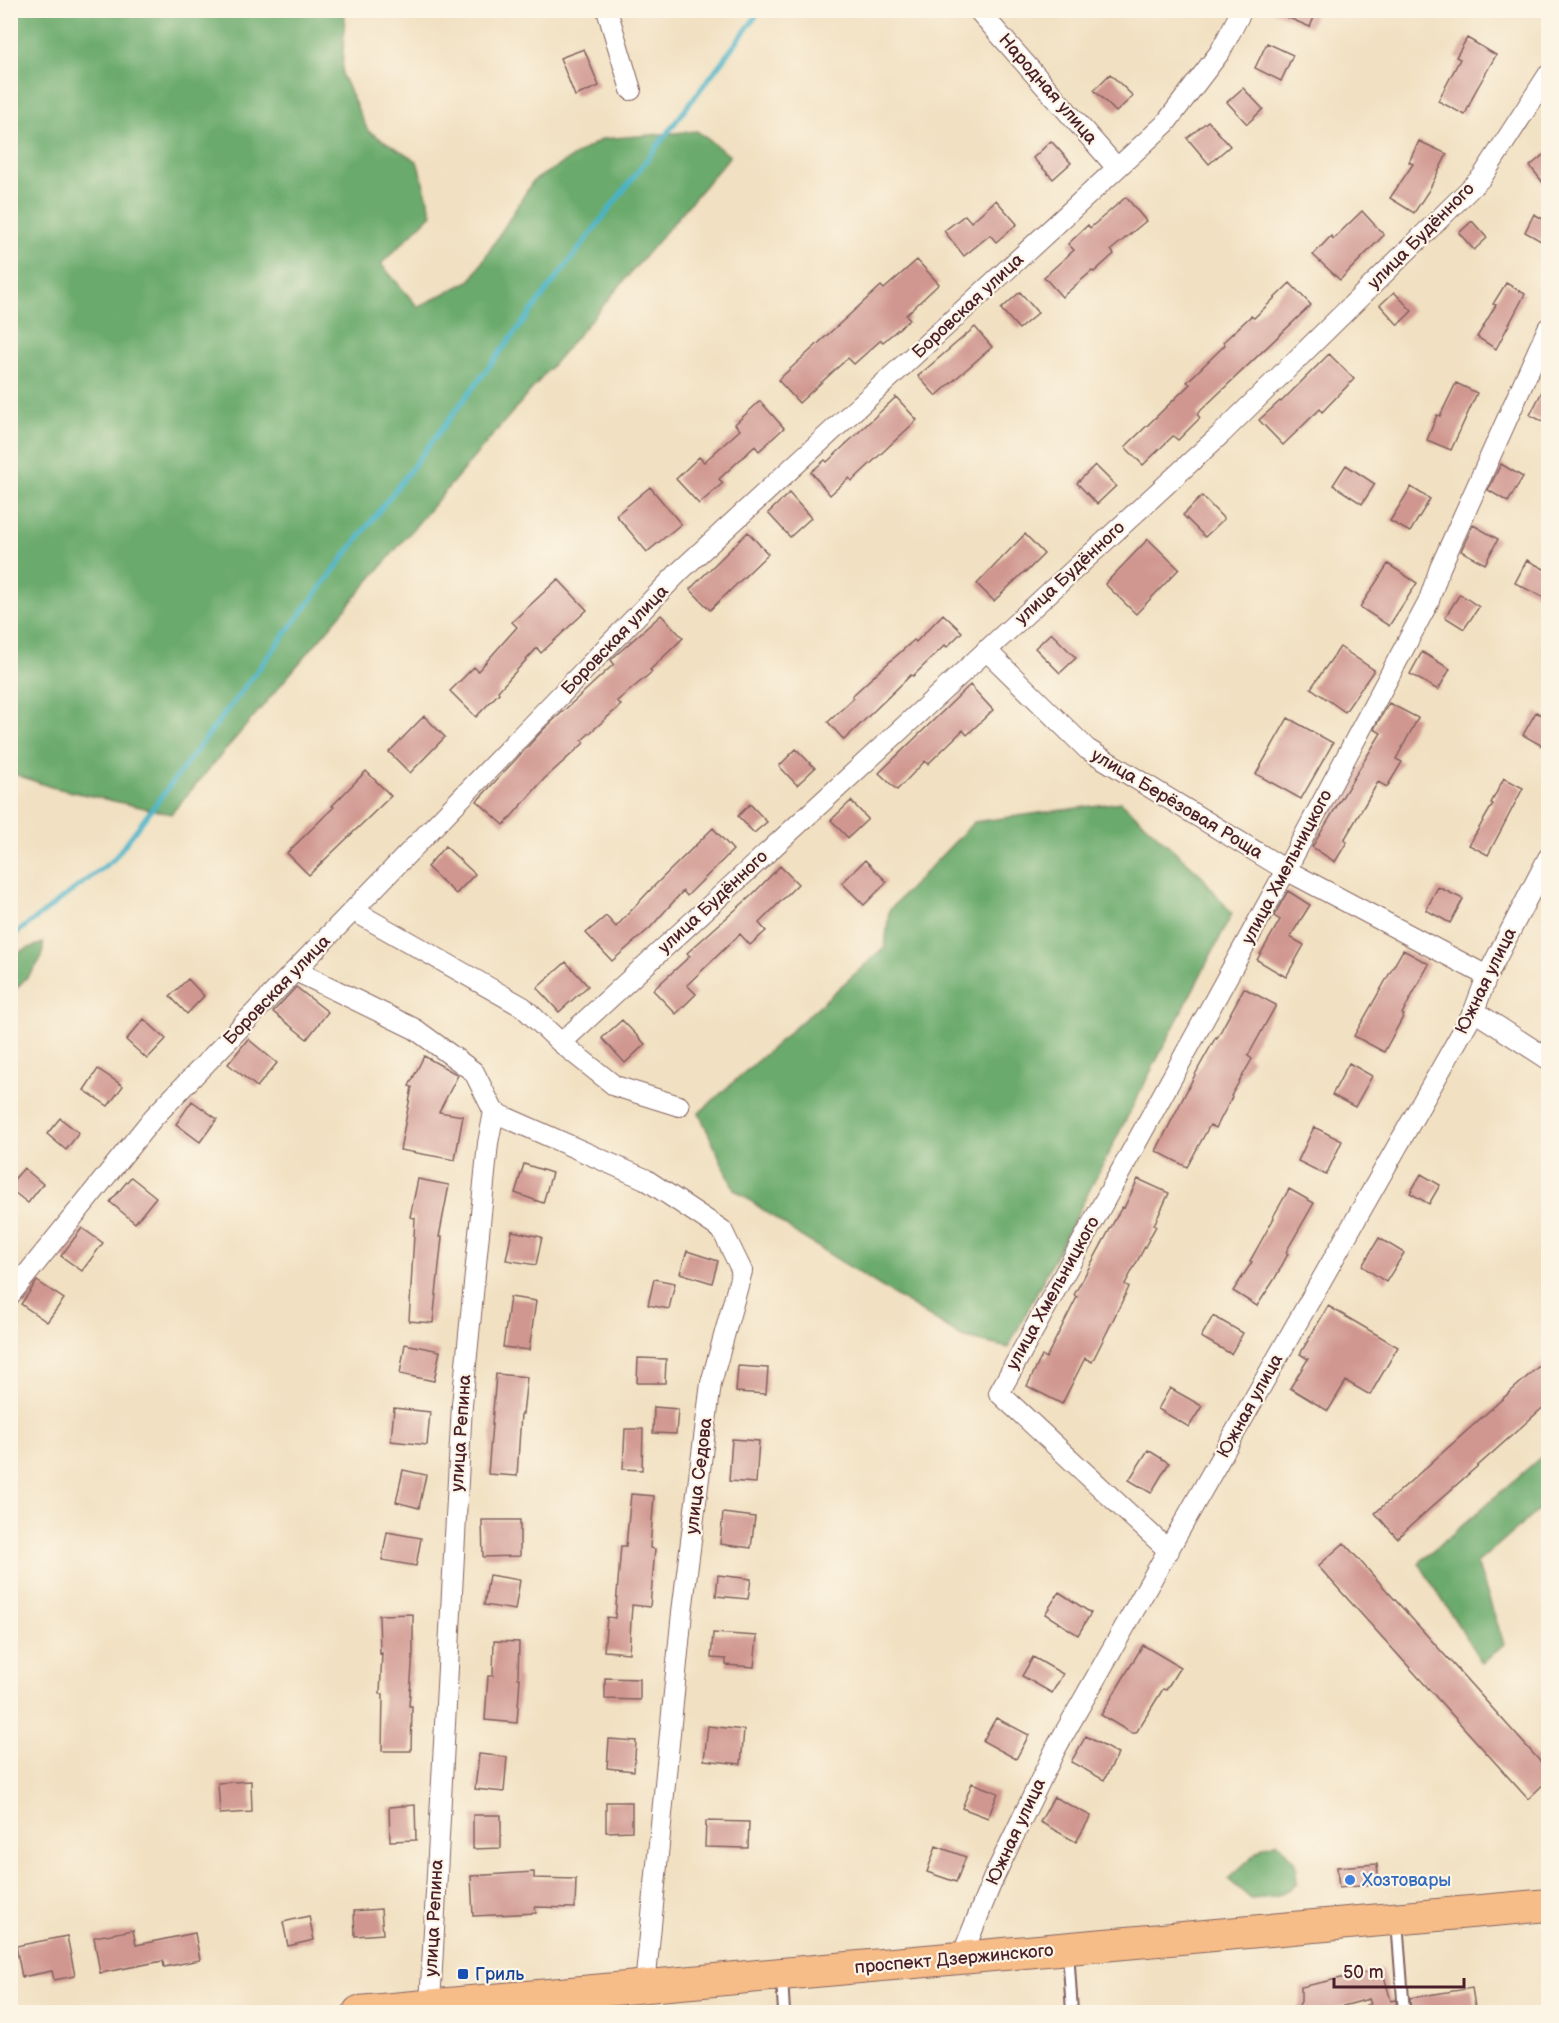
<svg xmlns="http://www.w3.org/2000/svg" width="1559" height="2023" font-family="'Balsamiq Sans',sans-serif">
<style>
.forest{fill:#6baa6c;stroke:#5a644c;stroke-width:1.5}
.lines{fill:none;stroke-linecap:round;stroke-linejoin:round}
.stream{stroke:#49b3c7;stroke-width:5}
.building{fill:#d09790}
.lane-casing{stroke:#846360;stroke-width:14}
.street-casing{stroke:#846360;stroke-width:22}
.primary-casing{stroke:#846360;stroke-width:34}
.lane{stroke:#fff;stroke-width:10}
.street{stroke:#fff;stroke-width:20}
.primary{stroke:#f7bd88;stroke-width:32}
.shop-dot{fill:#3f7fe0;stroke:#fcf5e5;stroke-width:2}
.transit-dot{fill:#1a4fb4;stroke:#fcf5e5;stroke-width:2}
.labels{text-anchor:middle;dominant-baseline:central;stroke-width:4.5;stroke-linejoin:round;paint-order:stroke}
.street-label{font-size:18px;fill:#4a1f2b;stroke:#fcf5e5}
.shop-label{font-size:18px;fill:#366cbe;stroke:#fcf5e5;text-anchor:start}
.transit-label{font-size:18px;fill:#164399;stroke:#fcf5e5;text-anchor:start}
</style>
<rect width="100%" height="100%" fill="#fcf5e5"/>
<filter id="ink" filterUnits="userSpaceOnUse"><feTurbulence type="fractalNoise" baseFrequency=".0167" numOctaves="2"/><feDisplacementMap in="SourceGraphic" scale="12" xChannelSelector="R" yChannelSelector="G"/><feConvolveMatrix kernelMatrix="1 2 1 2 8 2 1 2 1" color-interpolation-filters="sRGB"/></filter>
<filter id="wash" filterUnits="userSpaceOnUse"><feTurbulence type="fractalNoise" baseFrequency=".008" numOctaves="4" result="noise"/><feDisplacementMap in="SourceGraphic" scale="24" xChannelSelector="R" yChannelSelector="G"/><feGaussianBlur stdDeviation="1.35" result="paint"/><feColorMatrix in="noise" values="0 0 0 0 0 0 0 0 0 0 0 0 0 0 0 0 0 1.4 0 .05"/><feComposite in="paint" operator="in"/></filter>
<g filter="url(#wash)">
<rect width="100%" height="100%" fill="#f1e0c1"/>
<!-- forest -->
<path class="forest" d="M11 10 345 11 342 75 368 131 417 161 432 214 381 264 418 307 471 280 533 181 602 139 697 131 730 156 171 814 51 787 11 773Z
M1121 802 1200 874 1232 914 1008 1348 962 1337 800 1236 734 1189 699 1113 885 947 889 910 974 822Z
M43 943C45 966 23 978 11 995V959L21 951Z
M1548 1451V1502L1477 1563 1504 1644 1482 1663 1419 1563Z
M1278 1842 1295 1862 1297 1884 1275 1897 1251 1899 1228 1879 1263 1847Z"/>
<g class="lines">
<!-- stream -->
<path class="stream" d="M10 938 113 860 761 10"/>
</g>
<g id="blocks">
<!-- building -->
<path class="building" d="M1270 10H1317L1310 27Z
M1467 38 1496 55 1474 94 1465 115 1438 101 1460 59 1456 57Z
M1267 43 1293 55 1281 81 1255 68Z
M584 49 599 86 575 96 560 58Z
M1110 74 1133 96 1116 112 1094 90Z
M1243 88 1263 109 1247 124 1227 102Z
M1208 121 1230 146 1209 164 1187 138Z
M1051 141 1071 163 1053 179 1033 158Z
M1419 141 1447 154 1429 190 1414 213 1390 198 1413 164 1409 162Z
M1548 151V189L1530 166Z
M1126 197 1146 221 1111 250 1114 254 1094 272 1092 271 1062 297 1044 277 1074 250 1068 244 1088 225 1090 228Z
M996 200 1017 224 996 242 990 235 964 256 944 231 965 215 971 222Z
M1362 211 1384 235 1340 280 1313 255 1331 236 1333 239Z
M1534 214 1548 222V245L1525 232Z
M1472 221 1487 238 1474 250 1459 233Z
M917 260 939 284 906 315 910 319 883 342 881 340 854 364 848 358 799 403 778 380 881 286 884 289Z
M1290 283 1311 305 1197 414 1200 418 1178 440 1173 436 1143 465 1125 447 1190 384 1187 382 1225 345 1223 342 1251 316 1254 318Z
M1506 283 1525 294 1496 349 1477 337 1496 305 1493 304Z
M1020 292 1038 313 1019 329 1001 309Z
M1394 292 1412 311 1398 325 1380 305Z
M975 327 992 347 936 396 918 376Z
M1329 354 1354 379 1322 412 1320 409 1283 445 1259 420 1280 401 1281 402Z
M1548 380V424L1530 415Z
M1456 383 1477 393 1451 450 1427 440 1437 415 1440 416Z
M896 397 917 420 852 481 849 478 830 495 811 472 825 460 827 462Z
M760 401 784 428 759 451 755 446 719 479 723 483 699 504 676 479 699 457 704 462 740 430 735 424Z
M1501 464 1523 477 1508 502 1488 490Z
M1095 465 1116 486 1097 504 1077 483Z
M1346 465 1375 484 1362 504 1333 485Z
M650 487 681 524 647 552 616 515Z
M1411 487 1430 499 1410 532 1390 521Z
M789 493 811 518 790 537 768 513Z
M1202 496 1224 519 1205 537 1183 515Z
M1473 525 1498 539 1485 564 1461 551Z
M748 532 768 554 710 610 690 589Z
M1025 534 1044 554 1026 572 1025 571 994 601 977 584Z
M1148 539 1179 569 1136 614 1105 584Z
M1527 560 1548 571V600L1515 583Z
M1388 564 1417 583 1389 626 1360 607Z
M558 579 587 610 541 653 537 648 498 691 499 693 476 717 450 691 474 667 478 671 517 627 512 622Z
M1460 594 1479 607 1464 629 1445 617Z
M943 614 962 632 947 647 945 645 913 676 911 675 844 740 828 722 854 698 852 696 877 673 914 640 916 642Z
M661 615 683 638 650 670 652 672 617 701 621 705 582 740 584 743 544 779 504 825 477 801 544 729 614 664 611 660 615 656Z
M1051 633 1076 658 1060 673 1035 648Z
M1340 647 1374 670 1345 712 1311 688Z
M1422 652 1450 669 1438 690 1410 674Z
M970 685 993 710 967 735 963 730 928 764 925 761 897 790 879 773Z
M1389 703 1418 718 1396 759 1402 762 1387 787 1378 782 1344 840 1347 842 1335 862 1312 847 1381 733 1374 729Z
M1536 712 1548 719V740L1544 747 1523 735Z
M424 716 445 737 410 773 389 752Z
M1288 718 1333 743 1301 799 1256 774Z
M796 749 815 768 797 785 779 766Z
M366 771 391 796 309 875 287 853 334 807 332 806Z
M1504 778 1523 788 1488 855 1469 845 1493 804 1491 803Z
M851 801 868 819 848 838 831 820Z
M750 804 767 822 754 833 738 816Z
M713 828 733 850 687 896 683 891 650 928 612 961 586 933 606 916 616 927 652 888Z
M445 846 475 874 456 894 427 867Z
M865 860 887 882 864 905 842 883Z
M780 866 798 884 759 923 766 931 750 945 740 934 687 985 696 994 676 1014 653 990 690 956 687 953 752 895Z
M1438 887 1463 899 1450 923 1426 910Z
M1288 891 1310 905 1290 937 1304 945 1286 977 1257 960 1280 920 1274 916Z
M1403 950 1429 964 1402 1014 1404 1015 1384 1052 1354 1036Z
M566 962 588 986 559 1012 537 988Z
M188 979 204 996 187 1014 170 996Z
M296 987 328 1012 307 1039 273 1012Z
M1244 988 1276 1005 1248 1056 1252 1059 1231 1096 1232 1097 1216 1128 1210 1125 1187 1167 1156 1151 1199 1067 1216 1037 1217 1038Z
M144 1019 166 1039 147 1059 126 1040Z
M622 1020 645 1044 625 1063 602 1038Z
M248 1039 277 1063 257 1087 228 1064Z
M424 1056 458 1075 439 1112 463 1116 455 1160 400 1150 412 1087 409 1086Z
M1349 1063 1372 1076 1355 1107 1332 1095Z
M98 1069 123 1086 108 1106 84 1090Z
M192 1101 217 1119 200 1142 176 1124Z
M60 1118 79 1133 66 1150 47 1134Z
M1314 1127 1342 1141 1326 1175 1298 1161Z
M524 1164 552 1173 543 1203 515 1193Z
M24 1168 43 1184 28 1203 10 1189V1184Z
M1421 1174 1440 1185 1429 1204 1410 1193Z
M131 1177 156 1197 135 1223 110 1202Z
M418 1179 449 1185 439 1237H442L433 1323 409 1321 415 1218 410 1217Z
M1138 1179 1169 1193 1154 1225 1156 1226 1125 1284 1129 1287 1110 1326 1092 1362 1085 1358 1062 1404 1027 1386 1042 1356 1046 1358 1077 1297 1074 1295 1122 1207 1124 1208Z
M1289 1189 1314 1203 1286 1252 1288 1254 1274 1280 1257 1306 1233 1291 1252 1262 1250 1261 1274 1218 1273 1217Z
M82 1228 103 1243 82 1271 61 1256Z
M512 1231 542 1237 536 1265 506 1260Z
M1379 1238 1404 1253 1386 1282 1362 1266Z
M687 1251 718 1261 712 1283 680 1273Z
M654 1279 675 1283 669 1309 648 1305Z
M37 1281 64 1299 47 1322 21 1304Z
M510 1297 536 1301 529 1350 503 1347Z
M1328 1306 1398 1347 1370 1395 1346 1381 1328 1411 1290 1388 1308 1359 1300 1354Z
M1213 1316 1243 1333 1231 1354 1201 1337Z
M405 1344 440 1351 434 1381 400 1374Z
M638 1358 666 1359 665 1383H637Z
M1548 1358V1403L1397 1538 1375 1513Z
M738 1366 768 1368 766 1394 736 1392Z
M496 1374 527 1377 523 1414H521L517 1476 488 1474Z
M1170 1388 1202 1406 1189 1427 1158 1409Z
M654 1407 678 1409 676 1434 653 1433Z
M394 1408 430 1412 427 1445 391 1441Z
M625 1429H643L642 1470 623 1469Z
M732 1439 759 1441 756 1483 729 1481Z
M1148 1450 1169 1463 1151 1493 1129 1480Z
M403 1470 426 1475 419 1508 396 1502Z
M631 1494 654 1496 650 1548 655 1549 650 1607 632 1605 629 1653 604 1651 607 1617 615 1618 621 1546H626Z
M723 1513 755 1517 751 1548 720 1544Z
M482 1520H520V1556L483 1557Z
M387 1532 421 1538 416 1566 382 1560Z
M1344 1543 1548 1770V1780L1528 1799 1318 1566Z
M489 1575 520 1580 515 1610 484 1605Z
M718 1575 751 1579 748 1599 716 1596Z
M1059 1592 1091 1613 1078 1635 1045 1614Z
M413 1614V1653L409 1706H412L411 1751H382L383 1694H380L382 1653 380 1654 379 1615Z
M713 1633 757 1636 754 1667 726 1665V1659L711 1658Z
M494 1641 519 1642 518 1678H520L517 1723 485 1720 488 1676H493Z
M1143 1645 1180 1667 1166 1690 1163 1689 1136 1733H1131L1101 1715Z
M1033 1657 1063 1674 1052 1693 1022 1676Z
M605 1678 640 1679V1700L605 1699Z
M996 1718 1029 1735 1016 1759 983 1741Z
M708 1726 744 1730 741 1764 704 1760Z
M1086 1736 1118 1754 1104 1780 1071 1762Z
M609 1739 636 1741 634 1771 607 1768Z
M479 1754 507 1757 504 1792 475 1789Z
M251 1781 252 1812 220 1814 218 1783Z
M972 1783 998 1793 988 1818 962 1808Z
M1054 1797 1091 1816 1076 1842 1040 1822Z
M606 1802H632V1831L606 1832Z
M415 1805 416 1840 390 1841 389 1807Z
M473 1815H501V1848L473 1849Z
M706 1821 749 1822 748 1848 705 1847Z
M936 1846 966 1857 956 1882 927 1872Z
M1377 1864 1379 1884 1339 1888 1337 1867Z
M534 1872V1878L576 1879 575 1908 535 1907 536 1913 473 1916 471 1876Z
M381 1909 383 1934 355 1936 354 1911Z
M309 1916 314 1940 288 1946 283 1922Z
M133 1930 136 1945 195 1933 200 1960 164 1967 163 1961 100 1973 94 1937Z
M67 1936 75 1976 54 1980 52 1971 22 1977 16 1946Z
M1382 1969 1391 2001 1396 2000 1397 2013H1366V2005L1371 2004 1369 1999 1318 2013H1296L1301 2001V1987Z
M1472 1988 1476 2013H1411L1410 1998Z"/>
</g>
</g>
<g filter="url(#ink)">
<use href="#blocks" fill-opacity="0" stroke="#846360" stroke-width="1.5"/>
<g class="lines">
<!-- lane casing -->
<g class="lane-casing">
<path id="lane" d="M1397 1922 1404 2012
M1068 1950 1072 2012
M782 1977 784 2012"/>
</g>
<!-- street casing -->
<g class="street-casing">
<path id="street" d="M607 10 631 90
M978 10 1117 168
M986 650 1087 749 1286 870 1487 976
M354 911 523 1007 561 1043 615 1086 679 1106
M296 971 415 1029 474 1072 494 1112 488 1143 462 1405 430 2005
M1474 1011 1548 1059
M561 1043 1221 434 1482 177 1548 75
M494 1112 645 1179 722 1230 742 1271 711 1383 682 1612 645 1986
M10 1295 153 1118 679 572 1165 124 1220 52 1242 10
M1169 1551 999 1393 1286 870 1428 603 1440 568 1548 328
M961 1958 993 1879 1056 1748 1474 1011 1487 976 1548 858"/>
</g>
<!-- primary casing -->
<g class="primary-casing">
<path id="primary" d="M359 2012 1548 1905"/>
</g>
<!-- lane -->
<use href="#lane" class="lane"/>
<!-- street -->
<use href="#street" class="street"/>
<!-- primary -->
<use href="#primary" class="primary"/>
</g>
</g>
<!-- markers -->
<circle class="shop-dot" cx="1350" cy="1880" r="6"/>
<rect class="transit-dot" x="457" y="1968" width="12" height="12" rx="3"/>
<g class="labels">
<!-- street labels -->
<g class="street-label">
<text transform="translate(1048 89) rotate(49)">Народная улица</text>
<text transform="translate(1421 236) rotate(-45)">улица Будённого</text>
<text transform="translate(968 306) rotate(-43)">Боровская улица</text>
<text transform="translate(1070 573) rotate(-43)">улица Будённого</text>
<text transform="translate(615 640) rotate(-46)">Боровская улица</text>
<text transform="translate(1177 804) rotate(31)">улица Берёзовая Роща</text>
<text transform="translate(1287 867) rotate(-62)">улица Хмельницкого</text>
<text transform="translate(713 902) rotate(-43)">улица Будённого</text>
<text transform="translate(1486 981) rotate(-64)">Южная улица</text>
<text transform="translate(277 990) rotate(-46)">Боровская улица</text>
<text transform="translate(1053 1293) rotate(-61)">улица Хмельницкого</text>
<text transform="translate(1250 1406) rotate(-61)">Южная улица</text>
<text transform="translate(461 1433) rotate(-86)">улица Репина</text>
<text transform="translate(699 1476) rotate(-83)">улица Седова</text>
<text transform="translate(1016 1832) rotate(-65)">Южная улица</text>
<text transform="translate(434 1918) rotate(-87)">улица Репина</text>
<text transform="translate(954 1959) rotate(-5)">проспект Дзержинского</text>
</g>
<!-- shop labels -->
<g class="shop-label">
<text x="1362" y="1880">Хозтовары</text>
</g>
<!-- transit labels -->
<g class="transit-label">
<text x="475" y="1974">Гриль</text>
</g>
</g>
<!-- margin -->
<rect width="1559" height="2023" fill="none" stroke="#fcf5e5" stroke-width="36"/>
<!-- scale -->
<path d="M1334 1978v9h130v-9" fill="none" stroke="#4a1f2b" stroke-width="3"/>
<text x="1343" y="1978" font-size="18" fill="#4a1f2b" stroke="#fcf5e5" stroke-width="4.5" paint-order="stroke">50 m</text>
</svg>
